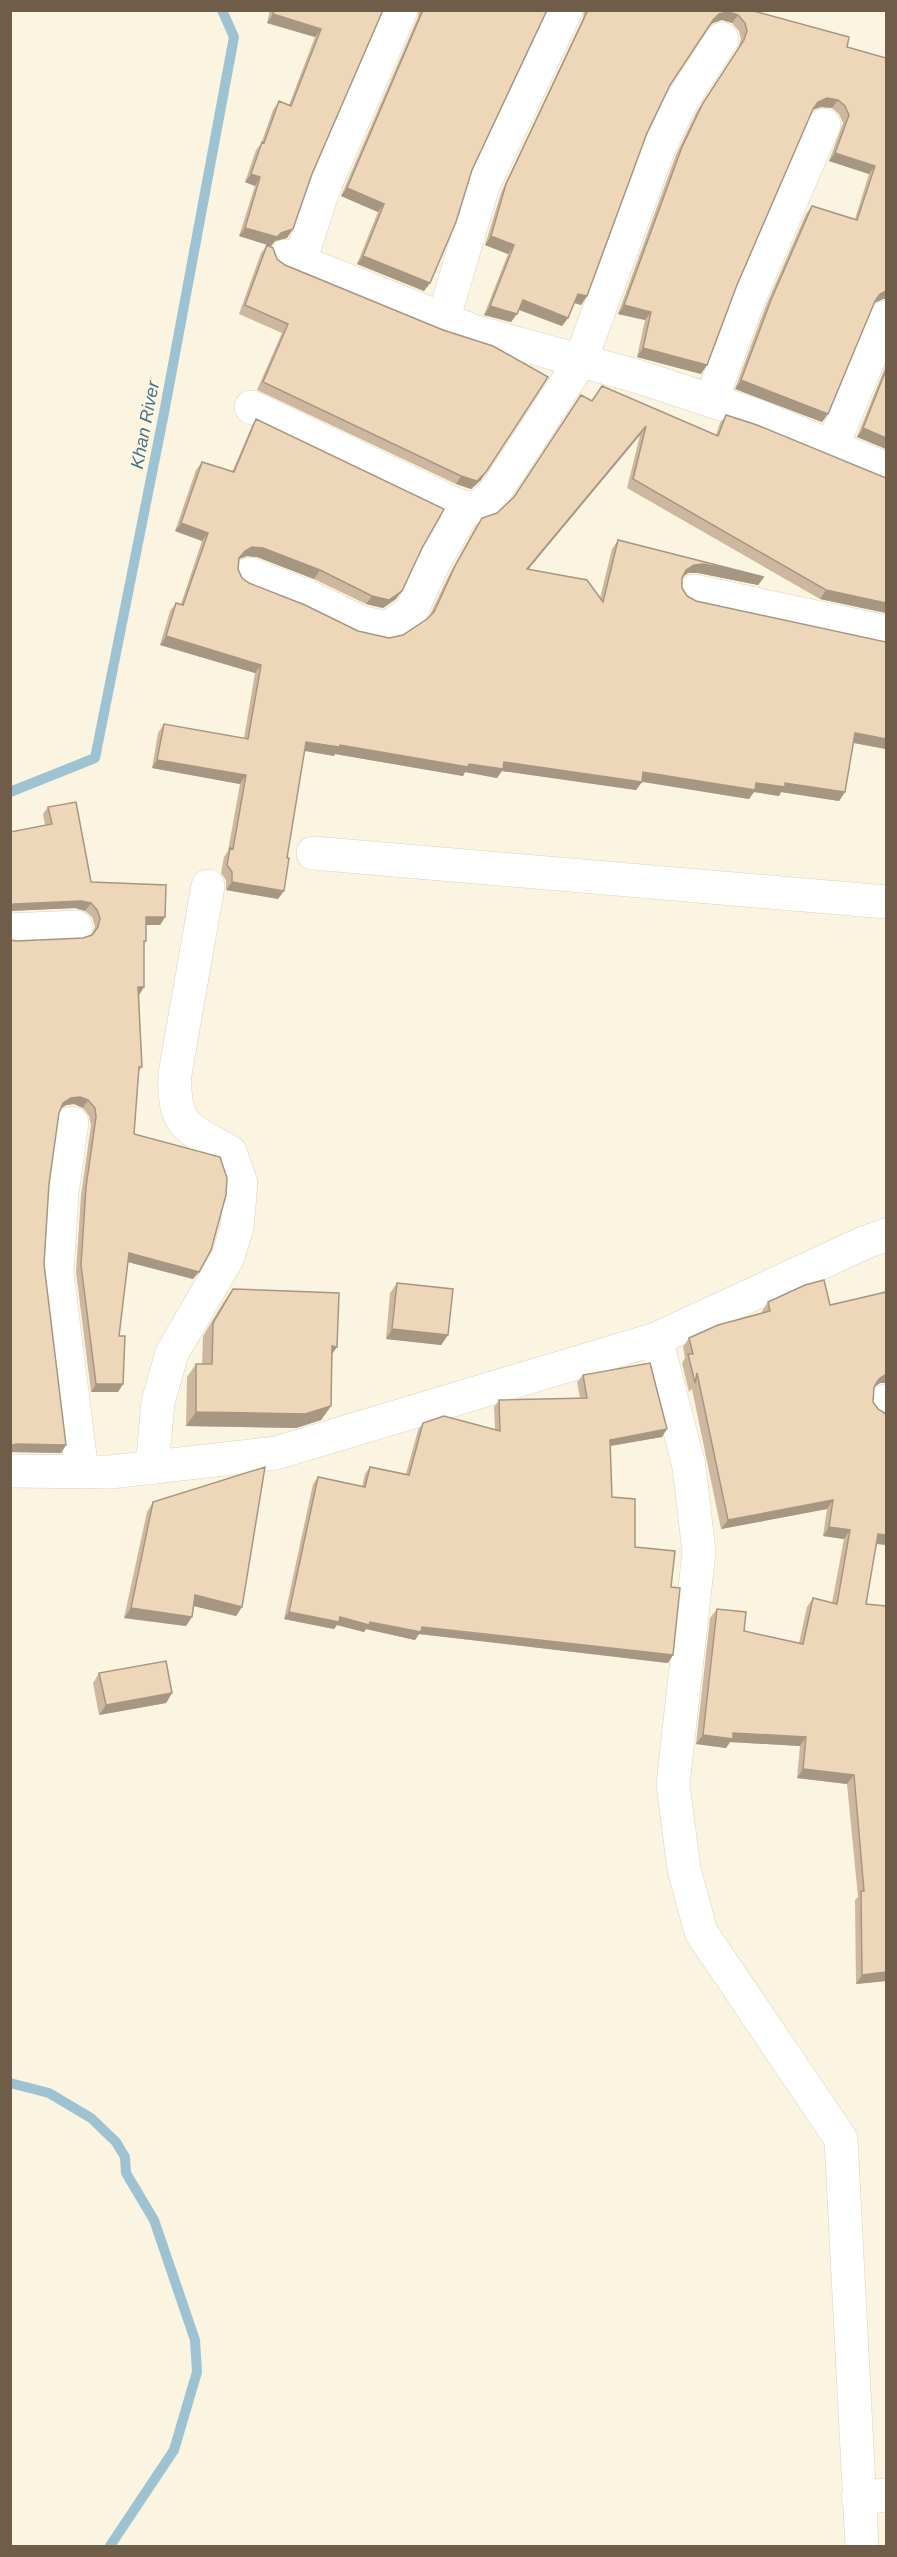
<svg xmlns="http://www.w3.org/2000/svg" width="897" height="2557" font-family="Helvetica,sans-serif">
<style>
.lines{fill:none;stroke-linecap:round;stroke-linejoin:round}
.stream{stroke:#9dc3d3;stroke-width:10}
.street-casing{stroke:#ddd1bd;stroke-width:34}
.street{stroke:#fff;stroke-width:33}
.wall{fill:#cdb89f}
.shaded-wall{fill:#a79682}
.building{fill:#eed6b9;stroke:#a79682;stroke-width:1.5}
.labels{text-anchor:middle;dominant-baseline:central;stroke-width:4.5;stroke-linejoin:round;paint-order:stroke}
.water-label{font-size:18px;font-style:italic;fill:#487488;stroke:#fef8e5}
</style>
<rect width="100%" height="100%" fill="#faf4e0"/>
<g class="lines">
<!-- stream -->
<path class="stream" d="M10 792 95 758 164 413 234 37 222 10
M10 2083 49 2093 91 2118 116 2142 125 2157 126 2173 154 2220 195 2340 197 2372 174 2450 110 2546"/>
<!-- street casing -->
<g class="street-casing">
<path id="street" d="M286 256 476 332 636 376 758 416 886 469
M300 262 323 190 401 10
M443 320 483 186 566 10
M711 401 748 301 824 125
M251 407 448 501 465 508 479 507 495 492 580 362 659 148 681 102 722 39
M832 447 886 317
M250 574 307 596 360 622 387 628 411 612 432 566 465 508
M694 591 886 632
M313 853 886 902
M10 930 76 927
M72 1123 62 1193 57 1273 82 1472
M656 1339 689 1466 699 1552 673 1784 684 1869 701 1932 841 2139 862 2546
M885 1405 886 1401
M152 1468 158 1402 172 1353 228 1257 237 1227 241 1183 230 1152C188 1128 173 1128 175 1074L208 886
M10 1471 110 1472 276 1453 656 1339 866 1242 886 1235
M858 2498 886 2495"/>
</g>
<!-- street -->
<use href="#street" class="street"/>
</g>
<!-- wall -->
<path class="wall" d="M270 10H383L312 174 287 238 275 241 271 246 239 236 255 186 245 182 256 150 261 144 273 110 279 101 289 105 315 37 267 23Z
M419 10H547L472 170 430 283 424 291 357 264 378 212 341 196 418 17Z
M584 10H750L847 47 886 58 883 299 874 303 822 422 735 389 765 308 806 214 812 206 855 219 869 174 829 161 843 123 839 114 832 108 821 107 812 110 737 285 701 374 637 357 645 320 618 314 676 155 697 111 738 49 741 39 739 31 732 23 722 20 713 23 708 27 670 85 647 133 587 296 581 305 574 303 568 318 562 326 519 310 511 322 484 315 508 254 485 245 501 193 583 18Z
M267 245 277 259 481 480 471 489 456 484 257 390 282 333 239 314 261 253Z
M886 365V449L857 437Z
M602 386 716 435 720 423 726 415 886 613 820 599 627 488 640 435 528 569 600 598 612 549 618 540 764 577 758 585 698 573H688L682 577V588L687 596 696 601 886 642V749L853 743 845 792 839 801 781 792 779 796 754 792 749 799 642 782 636 790 502 771 497 778 465 772 463 776 335 754 334 756 305 751 278 899 226 890V880L221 873 224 857 228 851 240 784 152 768 158 733 164 724 244 738 255 673 160 645 170 611 176 603 181 604 202 541 175 531 196 470 202 462 232 472 251 428 256 419 422 548 396 599 383 608 366 604 314 579 257 557 247 556 239 559 238 569 242 578 249 583 358 631 389 638 403 635 429 617 449 575 476 526 482 518 497 513 513 498 592 401Z
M76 802 91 882 166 885 165 917 160 925H146V941L144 945V987L139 995 142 1067 139 1071 134 1134 220 1157 227 1178 226 1195 211 1250 193 1279 128 1262 119 1336H125L123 1384 118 1392H91L76 1272 81 1195 91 1125 89 1116 83 1108 74 1104 66 1105 60 1109 59 1113 49 1184 44 1264 66 1445 61 1453 10 1452V940L16 941 83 938 92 935 93 933 95 926 92 917 85 911 75 908 10 911V832L45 825 43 814 48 807Z
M397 1283 448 1335 441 1345 386 1339 390 1293Z
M233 1289 332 1355 331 1406 321 1420 296 1428 186 1426 187 1377 196 1364H202L203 1336 223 1303Z
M768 1302 830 1305 880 1383 874 1387 873 1402 878 1409 886 1414V1545L876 1544 866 1604 886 1981 856 1984 855 1900 858 1897 847 1784 797 1778 800 1746 730 1742 726 1748 696 1744 710 1618 717 1609 744 1631 799 1643 807 1607 813 1598 832 1603 844 1539 823 1536 827 1509 721 1529 692 1389 689 1392 682 1363 685 1358 683 1347 689 1338 762 1313V1311Z
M583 1375 662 1437 610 1446 612 1497 635 1547 671 1587 673 1655 668 1663 419 1634 415 1640 366 1629 364 1632 337 1625 334 1629 284 1619 313 1484 318 1477 362 1487 365 1474 370 1467 406 1474 418 1430 423 1423 495 1429 494 1407 499 1400 580 1398 577 1382Z
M153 1502 242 1607 236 1616 194 1606 192 1617 186 1626 124 1618 147 1512Z
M99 1673 172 1693 166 1703 99 1715 93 1683Z"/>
<!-- shaded-wall -->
<path class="shaded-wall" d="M728 12 738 15 732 23 722 20 713 23 707 28 713 20 719 14Z
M273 14 321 29 315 37 267 23Z
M827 98 838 100 832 108 821 107 812 110 807 118 818 102Z
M835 153 875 166 869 174 829 161Z
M251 174 260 177 255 186 245 182Z
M347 188 384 204 378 212 341 196Z
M245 228 281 233 293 229 287 238 275 241 271 246 239 236Z
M491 236 514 245 508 254 485 245Z
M363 256 430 283 424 291 357 264Z
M886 291V299H883L874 303 880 294Z
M578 294 587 296 581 305 572 302Z
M523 300 568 318 562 326 517 309Z
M624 305 651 312 645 320 618 314Z
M490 306 517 314 511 322 484 315Z
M643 348 707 365 701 374 637 357Z
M741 380 828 414 822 422 735 389Z
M646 426 640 435 521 578 527 569Z
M863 428 886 438V449L857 437Z
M486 472 481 480 471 489 456 484 461 476Z
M181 523 208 533 202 541 175 531Z
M252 547 263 548 320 570 314 579 257 557 247 556 239 559 233 567 245 551Z
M704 564 764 577 758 585 698 573H688L680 579 686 570 694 565Z
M826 590 886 603V613L820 599Z
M402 591 396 599 383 608 366 604 372 596Z
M166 636 261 665 255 673 160 645Z
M855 733 886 739V749L849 742Z
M306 742 340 745 469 764 504 762 642 782 636 790 502 771 497 778 465 772 463 776 335 754 334 756 300 750Z
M157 760 246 775 240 784 152 768Z
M643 772 756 783H785L845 792 839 801 781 792 779 796 754 792 749 799 638 781Z
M232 882 284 891 278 899 226 890Z
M81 901 91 903 85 911 75 908 10 911V905L14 904Z
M146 917H165L160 925H141Z
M138 987H144L139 995Z
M80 1097 88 1100 83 1108 74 1104 66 1105 58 1111 63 1103 71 1098Z
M129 1253 199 1272 193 1279 124 1261Z
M392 1329 448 1335 441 1345 386 1339Z
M332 1346 337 1347 328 1360Z
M886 1374V1383H880L873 1388 879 1379Z
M96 1384H123L118 1392H91Z
M331 1406 321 1420 296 1428 186 1426 196 1412Z
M667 1429 662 1437 604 1447 610 1440Z
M16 1444 66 1445 61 1453 10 1452V1446Z
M833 1500 827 1509 721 1529 728 1520Z
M829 1527 850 1530 844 1539 823 1536Z
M878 1534 886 1535V1545L872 1543Z
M195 1595 242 1607 236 1616 189 1605Z
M131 1608 192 1617 186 1626 124 1618Z
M289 1612 370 1622 673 1655 668 1663 419 1634 415 1640 366 1629 364 1632 337 1625 334 1629 284 1619Z
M172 1693 166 1703 99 1715 106 1705Z
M733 1733 806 1737 800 1746 730 1742 726 1748 696 1744 703 1735Z
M803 1769 854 1775 847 1784 797 1778Z
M886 1972V1981L856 1984 862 1975Z"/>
<!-- building -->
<path class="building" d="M274 10H383L312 174 293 229 281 233 277 237 245 228 260 177 251 174 262 142 264 143 279 101 291 106 321 29 273 14Z
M423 10H547L472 170 456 222 430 283 363 256 384 204 347 188Z
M588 10H750L849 37 847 47 886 58V291L880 294 875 301 828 414 741 380 771 300 812 206 857 220 875 166 835 153 849 115 845 106 838 100 827 98 818 102 813 109 737 285 707 365 643 348 651 312 624 305 682 147 703 103 744 40 747 31 745 23 738 15 728 12 719 14 713 20 670 85 647 133 587 296 578 294 568 318 523 300 517 314 490 306 514 245 491 236 506 184Z
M267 245 273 248 277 259 285 265 443 330 493 346 548 377 486 472 477 481 461 476 263 382 288 324 245 305Z
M886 370V438L863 428Z
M602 386 718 436 726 415 757 425 886 478V603L826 590 633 479 646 426 527 569 587 580 603 602 618 540 764 577 704 564 694 565 686 570 682 578V588L687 596 696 601 886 642V739L855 733 845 792 785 783V787L756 783 755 790 643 772 642 782 504 762 503 769 469 764 468 767 340 745 339 747 306 742 287 858H289L284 891 232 882V872L227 865 230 848 233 849 246 775 157 760 164 724 248 739 261 665 166 636 176 603 183 605 208 533 181 523 202 462 234 472 256 419 444 509 422 548 402 591 389 600 372 596 320 570 263 548 252 547 245 551 239 558 238 569 242 578 249 583 305 605 358 631 389 638 403 635 427 619 434 612 455 566 482 518 497 513 514 497 581 395 592 401Z
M76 802 91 882 166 885 165 917H146V941H144V987H138L142 1067H139L134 1134 220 1157 227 1178 226 1195 211 1250 199 1272 129 1253 119 1336H125L123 1384H96L81 1265 86 1187 96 1117 95 1108 88 1100 80 1097 71 1098 63 1103 59 1113 49 1184 44 1264 66 1445 16 1444 10 1446V940L16 941 83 938 92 935 98 927 100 918 97 910 91 903 81 901 14 904 10 905V832L52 824 48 807Z
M824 1280 830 1305 886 1292V1374L879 1379 874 1387 873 1402 878 1409 886 1414V1535L878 1534 866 1604 886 1606V1972L862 1975 861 1891H864L854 1775 803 1769 806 1737 733 1733V1739L703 1735 717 1609 746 1612 744 1631 803 1644 813 1598 837 1604 850 1530 829 1527 833 1500 728 1520 697 1373 695 1383 688 1354H693L689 1338 718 1325 770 1311 768 1302 805 1285Z
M397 1283 453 1289 448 1335 392 1329Z
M233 1289 339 1293 337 1347 332 1346 331 1406 305 1414 196 1412V1364H212L213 1323Z
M650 1363 667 1429 610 1440 612 1497 635 1499V1547L675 1551 671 1587 680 1588 673 1655 422 1627 421 1632 370 1622 369 1625 340 1617 339 1622 289 1612 318 1477 365 1487 370 1467 409 1475 423 1423 444 1416 500 1431 499 1400 587 1398 583 1375Z
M265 1467 242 1607 195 1595 192 1617 131 1608 153 1502Z
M166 1661 172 1693 106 1705 99 1673Z"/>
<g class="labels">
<!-- water labels -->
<g class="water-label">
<text transform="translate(145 425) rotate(-79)">Khan River</text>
</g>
</g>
<!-- border -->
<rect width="897" height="2557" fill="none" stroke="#6f5c49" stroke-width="24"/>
</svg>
